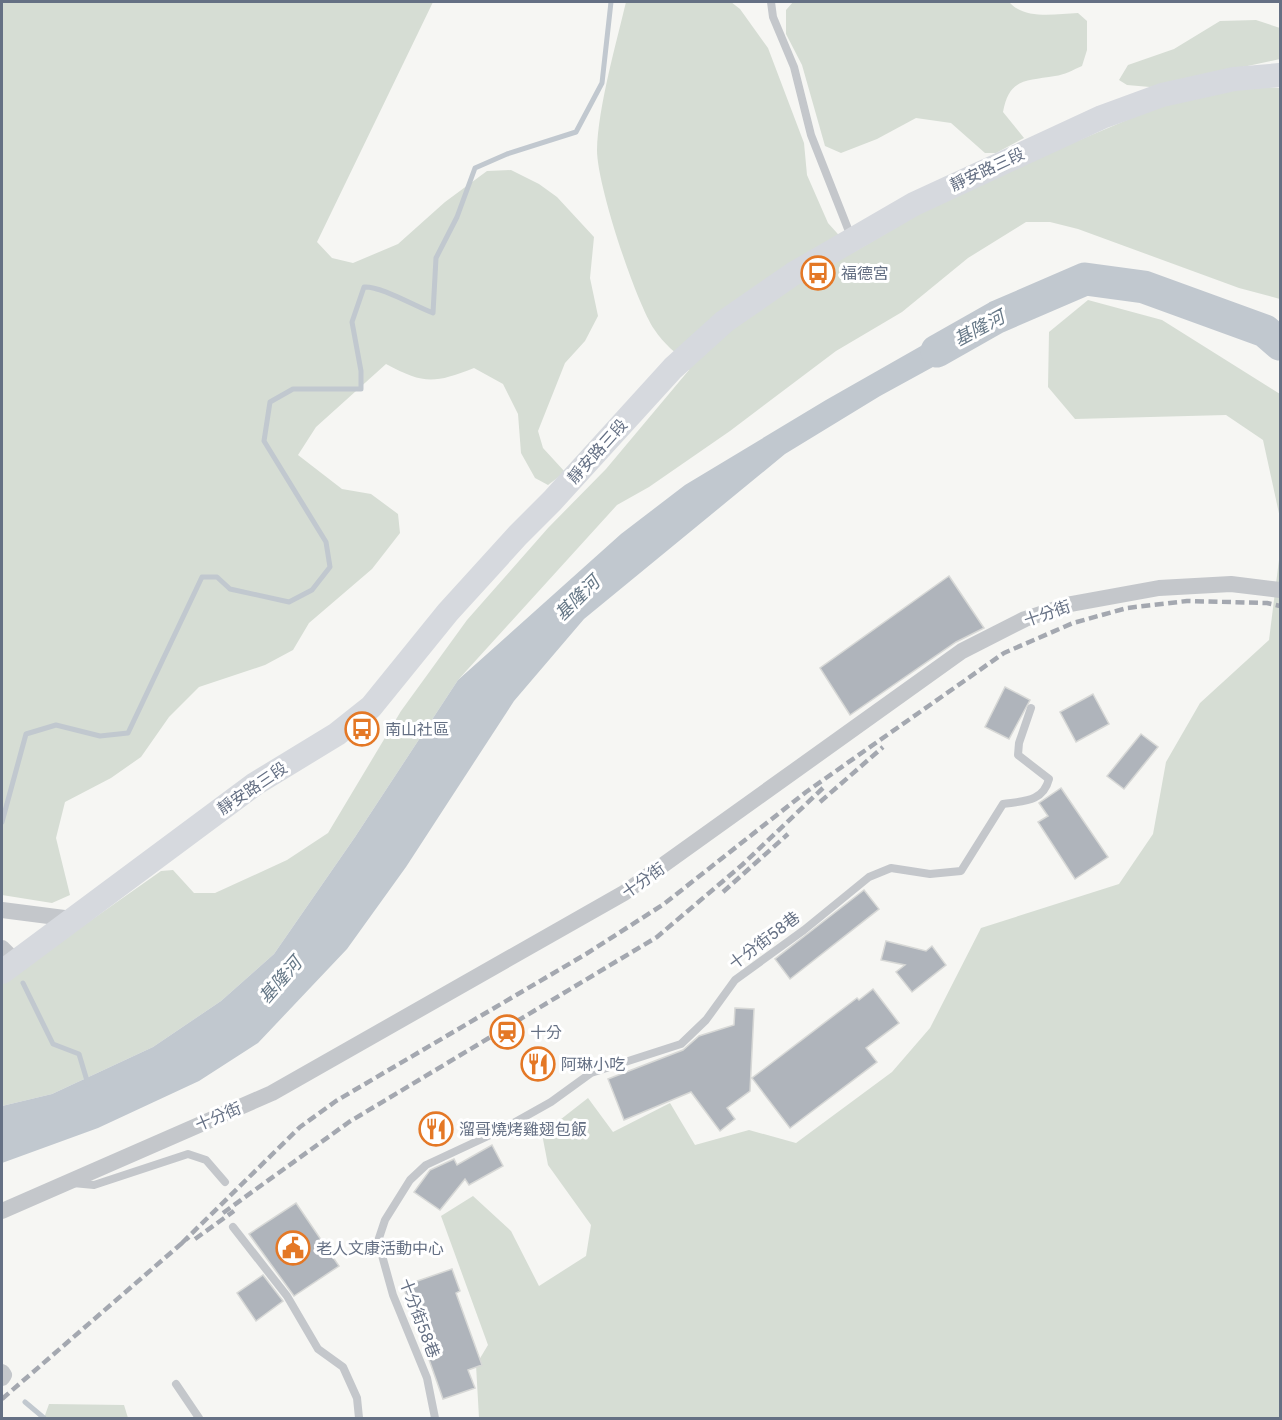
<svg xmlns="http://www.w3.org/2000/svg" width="1282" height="1420" font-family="Inter,'Noto Sans TC',sans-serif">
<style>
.green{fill:#d6ddd4}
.water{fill:#c1c8cf}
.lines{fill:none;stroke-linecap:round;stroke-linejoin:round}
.stream{stroke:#c1c8cf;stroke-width:5}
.river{stroke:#c1c8cf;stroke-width:33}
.building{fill:#afb4bb;stroke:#d7d8d6;stroke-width:1.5}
.lane{stroke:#c4c7cb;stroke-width:8}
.street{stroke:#c4c7cb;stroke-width:16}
.secondary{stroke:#d6d9de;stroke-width:24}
.rail{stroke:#a4a8b0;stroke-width:4.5;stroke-dasharray:9 4.5;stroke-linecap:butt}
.labels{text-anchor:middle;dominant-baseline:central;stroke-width:6;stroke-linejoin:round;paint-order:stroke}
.street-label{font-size:16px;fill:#657084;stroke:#fff}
.poi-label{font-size:16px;fill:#657084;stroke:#fff;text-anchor:start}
.water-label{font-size:18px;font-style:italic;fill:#667887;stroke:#fff}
</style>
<rect width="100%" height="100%" fill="#f6f6f3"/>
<!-- green -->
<path class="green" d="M2 2H433L317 242 332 258 353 263 398 244 445 202 487 171 511 170 539 184 557 197 594 237 590 278 598 316 585 341 565 363 538 431 543 448 565 472 548 485 535 478 521 453 518 414 503 384 474 368C433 384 424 384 386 364L316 427 298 455 342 489 371 494 398 514 400 533 372 569 309 623 293 650 265 665 199 687 169 717 141 757 111 778 65 802 56 838 70 895 52 903 2 895Z
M626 2H731L740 9 768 48 804 143 807 175 828 223 854 252 919 214 1018 166 1172 101 1243 87 1280 88V299L1239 288 1078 229 1050 222H1026L968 258 902 312 836 351 730 431 649 487 617 505 458 680 355 837 274 954 221 1001 153 1047 52 1094 2 1106V983L161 871 173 870 194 893H215L287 860 328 833 401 711 467 620 548 528 606 469 689 370 690 364C676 354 664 344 654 329 635 300 597 185 597 150 598 108 616 44 626 2Z
M793 2H1009C1025 20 1055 14 1078 13L1087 21V50L1082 66C1073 70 1064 75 1055 76 1026 81 1009 78 1003 112L1024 138 996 153H985L951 123 916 118 877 139 841 153 825 146 802 65 786 34V10Z
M1256 20 1280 28V59L1150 87 1127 85 1119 80 1128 65 1174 49 1220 21Z
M1088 300 1162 320 1280 394V518L1263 440 1226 415 1075 419 1048 387 1049 332Z
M1280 552V1418H479L476 1365 488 1345 441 1216 473 1196 511 1231 539 1286 586 1256 591 1225 548 1165 542 1134 588 1098 613 1132 670 1103 695 1145 749 1130 796 1143 892 1072 930 1028 981 928 1119 884 1153 834 1166 762 1200 703 1269 640Z
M49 1404 124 1405 128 1418H44Z"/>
<!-- water -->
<path class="water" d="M972 317 977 340 964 350 880 396 785 454 584 619 514 701 406 867 347 949 258 1043 199 1081 98 1128 2 1163V1106L52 1094 153 1047 221 1001 274 954 355 837 458 680 621 534 685 485 826 400Z"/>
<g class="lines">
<!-- stream -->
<path class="stream" d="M2 822 26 734 56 725 100 736 128 733 202 577H217L230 589 289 602 312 590 330 567 326 542 264 441 270 402 293 389H361V371L352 322 364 287C381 286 414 306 433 313L436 258 457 217 475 168 507 154 576 132 602 83 611 2
M23 983 53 1044 79 1054 88 1084
M25 1402 44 1418"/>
<!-- river -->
<path class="river" d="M937 351 997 317 1085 279 1144 287 1265 331 1280 344"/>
</g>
<!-- building -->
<path class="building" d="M949 576 984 628 956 642 850 715 820 668Z
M1005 687 1030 700 1009 739 985 727Z
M1093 694 1109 724 1076 742 1060 712Z
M1141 734 1158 747 1124 789 1107 776Z
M1061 788 1108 857 1075 879 1038 822 1048 816 1039 803Z
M864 890 879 909 790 979 775 959Z
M886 941 926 951 932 946 946 965 912 992 896 972 905 965 881 960Z
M873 989 899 1023 866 1048 877 1062 790 1128 752 1078 857 998 859 1000Z
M735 1008 754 1009 750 1091 727 1108 735 1119 720 1131 691 1092 624 1120 608 1079 683 1050 699 1036 734 1025Z
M492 1145 503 1166 469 1185 465 1179 440 1210 414 1192 430 1170 454 1159 457 1165Z
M296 1203 339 1266 294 1296 249 1234Z
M452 1269 460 1291 456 1293 482 1365 468 1370 475 1388 443 1399 403 1286Z
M263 1275 283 1301 256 1321 237 1293Z"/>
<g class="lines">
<!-- lane -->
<path class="lane" d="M771 2 773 17 794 67 811 135 852 239
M73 1183 94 1185 188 1154 206 1160 225 1182
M233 1227 287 1296 318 1349 343 1367 357 1398 359 1418
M176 1384 199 1418
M435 1418 427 1378 393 1295 378 1241 385 1220 410 1180 426 1165 501 1130 551 1102 591 1073 681 1044 706 1020 735 980 804 930 869 877 891 868 930 874 961 871 1003 804C1024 801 1043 802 1049 779L1018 755 1019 743 1031 708"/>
<!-- street -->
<path class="street" d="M2 910 72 919
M2 948 15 961
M2 1211 272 1093 624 893 962 651 1025 619 1071 604 1159 588 1231 584 1280 590
M2 1372 4 1375 2 1378"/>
<!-- secondary -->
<path class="secondary" d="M2 972 255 784 337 734 371 707 448 612 518 535 552 501 673 368 725 321 793 274 914 204 1102 117 1162 95 1234 79 1280 75"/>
<!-- rail -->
<path class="rail" d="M820 802 883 747
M723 892 788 834
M223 1213 349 1122 657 937 742 865 823 788
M195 1239 234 1211
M182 1243 300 1127 336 1101 586 954 664 904 806 792 1004 653 1073 623 1127 608 1187 601 1267 603 1280 606
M2 1399 189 1237"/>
</g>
<!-- icons -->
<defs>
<g id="bus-ring" transform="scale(1.725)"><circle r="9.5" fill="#fff" stroke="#e47826" stroke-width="1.5"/><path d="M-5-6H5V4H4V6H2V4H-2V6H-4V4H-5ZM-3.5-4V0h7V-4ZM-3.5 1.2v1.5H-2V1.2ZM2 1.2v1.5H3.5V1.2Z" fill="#e47826"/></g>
<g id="station-ring" transform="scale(1.725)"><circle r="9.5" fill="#fff" stroke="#e47826" stroke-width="1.5"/><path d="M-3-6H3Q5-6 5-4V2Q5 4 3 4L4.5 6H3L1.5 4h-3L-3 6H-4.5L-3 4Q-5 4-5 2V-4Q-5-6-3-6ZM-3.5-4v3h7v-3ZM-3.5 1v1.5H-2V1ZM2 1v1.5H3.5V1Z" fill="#e47826"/></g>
<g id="restaurant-ring" transform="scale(1.725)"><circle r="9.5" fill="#fff" stroke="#e47826" stroke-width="1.5"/><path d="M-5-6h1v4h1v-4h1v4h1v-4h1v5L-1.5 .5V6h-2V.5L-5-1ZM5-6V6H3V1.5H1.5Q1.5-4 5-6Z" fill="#e47826"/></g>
<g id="civic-ring" transform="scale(1.725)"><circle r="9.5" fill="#fff" stroke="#e47826" stroke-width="1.5"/><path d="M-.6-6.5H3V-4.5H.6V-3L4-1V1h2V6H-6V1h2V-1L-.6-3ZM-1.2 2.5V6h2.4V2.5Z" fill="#e47826"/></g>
</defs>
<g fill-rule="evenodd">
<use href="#bus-ring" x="818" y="273"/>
<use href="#bus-ring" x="362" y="729"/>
<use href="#station-ring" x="507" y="1032"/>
<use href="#restaurant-ring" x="538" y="1064"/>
<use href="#restaurant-ring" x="436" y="1129"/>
<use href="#civic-ring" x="293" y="1248"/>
</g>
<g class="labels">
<!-- street labels -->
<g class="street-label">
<text transform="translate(987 169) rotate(-25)">靜安路三段</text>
<text transform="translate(597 451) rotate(-48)">靜安路三段</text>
<text transform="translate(1047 613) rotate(-19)">十分街</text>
<text transform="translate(252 788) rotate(-34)">靜安路三段</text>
<text transform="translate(643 880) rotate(-35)">十分街</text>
<text transform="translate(764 940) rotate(-37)">十分街58巷</text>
<text transform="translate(218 1116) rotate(-23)">十分街</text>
<text transform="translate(420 1318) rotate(69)">十分街58巷</text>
</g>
<!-- poi labels -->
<g class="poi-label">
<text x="841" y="273">福德宮</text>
<text x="385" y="729">南山社區</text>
<text x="530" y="1032">十分</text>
<text x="561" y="1064">阿琳小吃</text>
<text x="459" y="1129">溜哥燒烤雞翅包飯</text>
<text x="316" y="1248">老人文康活動中心</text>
</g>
<!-- water labels -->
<g class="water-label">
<text transform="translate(979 328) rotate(-28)">基隆河</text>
<text transform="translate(577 598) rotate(-45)">基隆河</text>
<text transform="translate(280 980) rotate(-49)">基隆河</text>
</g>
</g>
<!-- border -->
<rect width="1282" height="1420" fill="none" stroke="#657084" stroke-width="6"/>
</svg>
